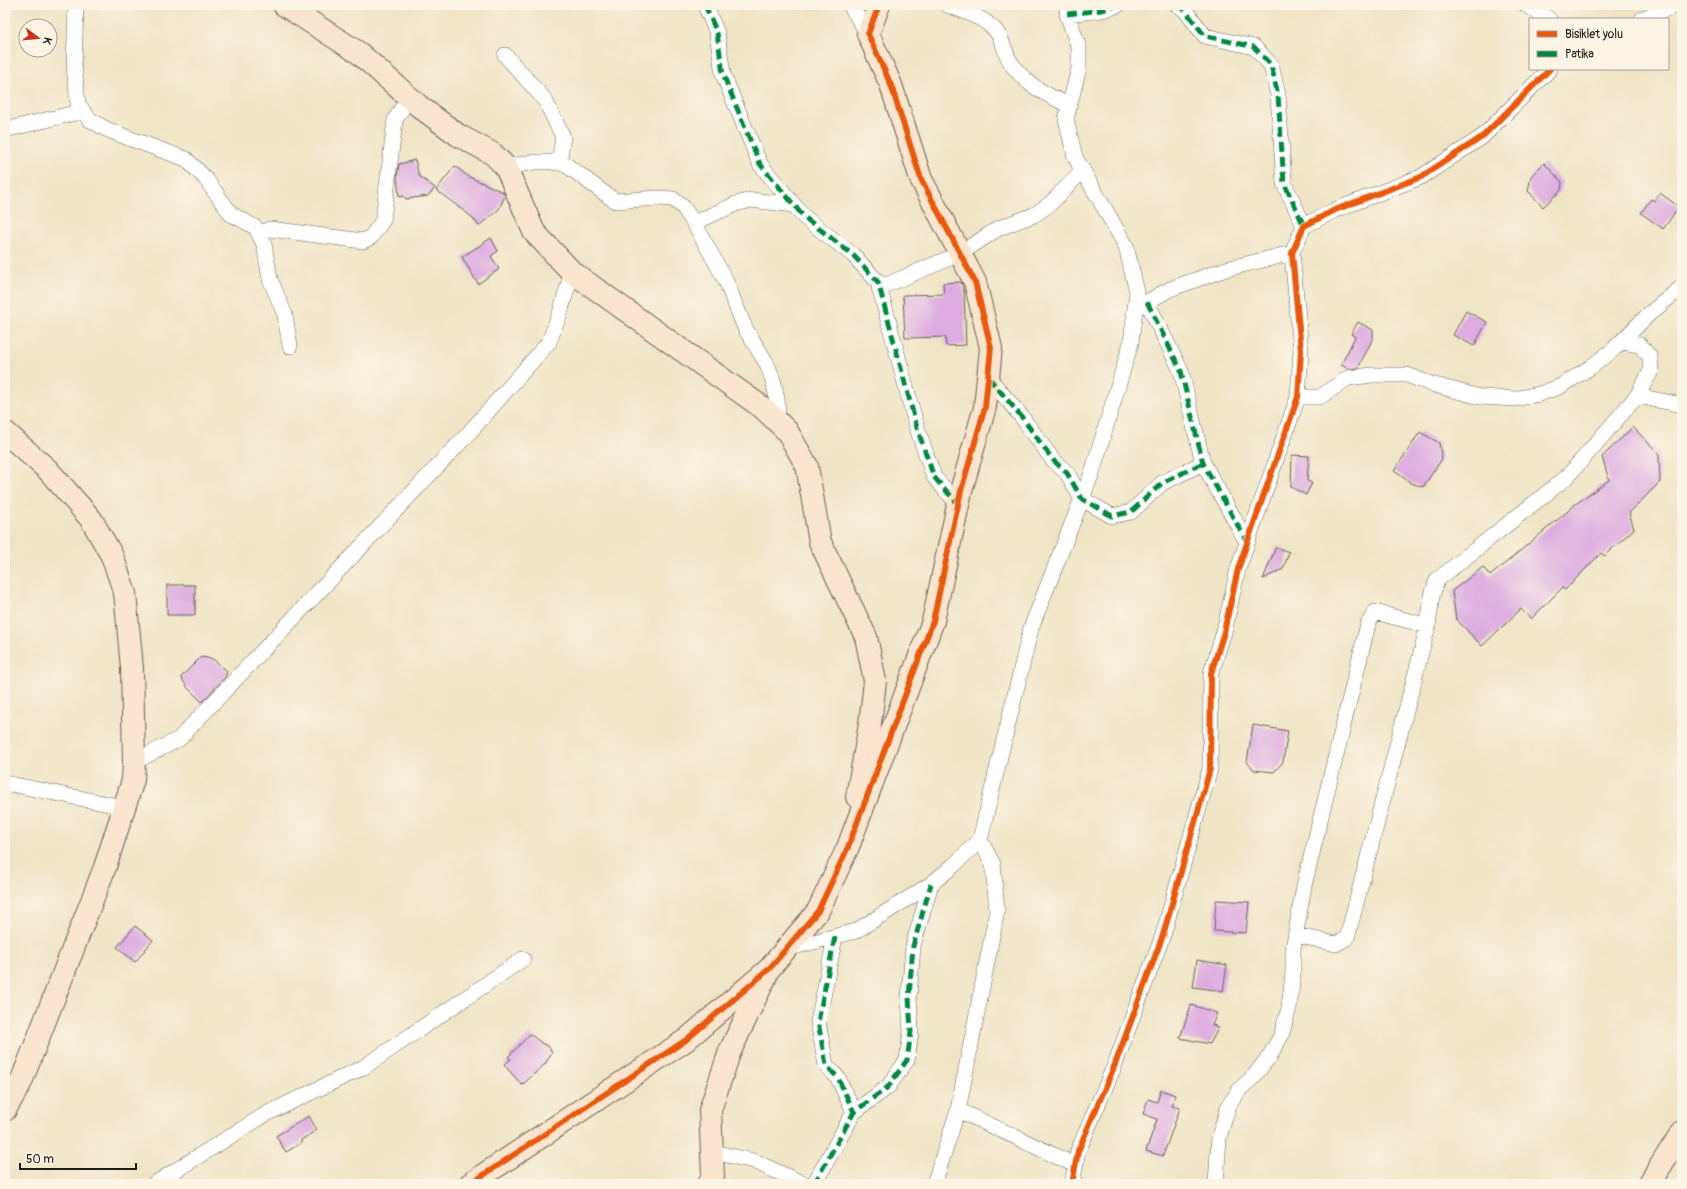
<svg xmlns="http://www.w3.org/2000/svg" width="1687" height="1189" font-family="Pangolin,sans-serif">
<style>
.building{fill:#deace2}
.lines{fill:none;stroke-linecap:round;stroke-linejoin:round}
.street-casing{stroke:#666258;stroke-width:16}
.secondary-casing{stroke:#666258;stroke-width:24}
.street{stroke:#fff;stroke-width:15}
.secondary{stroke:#fbe5cf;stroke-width:22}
.quiet{stroke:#00873e;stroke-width:5;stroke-dasharray:10 5;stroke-linecap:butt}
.cycleway-casing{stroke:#fcf5e5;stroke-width:8}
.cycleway{stroke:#e8590c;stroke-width:6}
</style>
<rect width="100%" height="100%" fill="#fcf5e5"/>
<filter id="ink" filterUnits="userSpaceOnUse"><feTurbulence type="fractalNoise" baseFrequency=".025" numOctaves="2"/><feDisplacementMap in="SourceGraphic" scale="8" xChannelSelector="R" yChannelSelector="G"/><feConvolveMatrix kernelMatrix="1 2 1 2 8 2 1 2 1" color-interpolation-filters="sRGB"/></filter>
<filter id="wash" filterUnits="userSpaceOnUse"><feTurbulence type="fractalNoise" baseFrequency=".012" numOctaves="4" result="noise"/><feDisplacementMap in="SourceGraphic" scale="16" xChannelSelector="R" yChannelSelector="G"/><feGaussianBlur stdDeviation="0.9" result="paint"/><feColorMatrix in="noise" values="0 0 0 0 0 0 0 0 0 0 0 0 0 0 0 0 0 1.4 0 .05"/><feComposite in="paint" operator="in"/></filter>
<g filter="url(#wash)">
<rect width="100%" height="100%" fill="#efe5c6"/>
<g id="blocks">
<!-- building -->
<path class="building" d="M415 160 419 176 435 188 428 196 406 199 404 196 399 197 397 177 399 164Z
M1544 163 1562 182 1561 190 1543 207 1528 191 1531 176Z
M455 166 469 177 503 192 505 196 499 209 479 226 472 217 436 190Z
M1660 193 1679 207 1663 229 1641 213 1651 199 1654 201Z
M491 238 498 251 491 256 499 269 478 284 462 257Z
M961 282 964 292 966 345 946 346 945 337 905 338 903 295 944 294 943 283Z
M1466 311 1487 322 1474 346 1453 335Z
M1358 322 1373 330V338L1358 368 1349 369 1341 365 1355 337 1351 334Z
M1633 427 1659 454 1660 482 1629 513 1634 529 1604 556 1601 553 1565 590 1562 588 1531 619 1521 609 1482 646 1456 619 1452 591 1483 567 1490 576 1574 506V505L1609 480 1602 457Z
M1420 432 1439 443 1442 459 1423 487 1411 483 1394 471Z
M1292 455 1309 456 1307 481 1312 483 1306 495 1291 487Z
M1276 547 1289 552 1283 569 1263 579Z
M167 585H195V615H167Z
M201 657 213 659 227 671 225 677 202 702 187 687 181 677Z
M1253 725 1288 731 1283 762 1274 772 1254 770 1247 762Z
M1216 900 1249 902 1246 933 1214 931Z
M135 926 153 940 135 962 117 947Z
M1197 960 1227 965 1223 991 1193 987Z
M1191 1005 1217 1013 1212 1025 1219 1027 1210 1044 1180 1038Z
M530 1034 543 1044 548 1046 552 1052 545 1064 522 1085 504 1065 511 1059 508 1057Z
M1161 1090 1175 1095 1172 1106 1180 1108 1163 1156 1146 1151 1157 1119 1143 1114 1148 1099 1157 1102Z
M309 1116 317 1130 301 1140V1143L286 1152 276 1136Z"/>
</g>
</g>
<g filter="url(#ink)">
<use href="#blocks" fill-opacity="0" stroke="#666258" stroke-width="1"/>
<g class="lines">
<!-- street casing -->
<g class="street-casing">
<path id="street" d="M76 5 74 66 78 104 89 119 106 129 131 139 186 159 205 178 231 214 255 227 264 244 270 279 285 315 290 346
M705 5 717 33 723 74 760 164 804 217 853 255 878 282 917 428 934 477 958 504
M850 5 868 34
M947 5C964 11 983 17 995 30 1004 40 1004 52 1011 63 1025 84 1046 95 1069 105
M1177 5 1184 9 1205 36 1254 47 1271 65 1278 95 1284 183 1304 226
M1526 5 1549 19
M1067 14 1102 10 1118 5
M1642 19 1675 5
M505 55 545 100 563 137 559 163
M5 130 83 111
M506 167 534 162H552L565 164 615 201 658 198 673 199 683 207 694 223 725 279 745 328 767 364 773 380 777 399 778 422
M694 223 736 204 751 200 794 205
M259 233 270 229 363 241 371 237 383 220 395 120 409 97
M879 288 959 254 999 228 1034 215 1050 204 1083 170
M1147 302 1181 371 1203 463 1247 542
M1138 307 1170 289 1226 269 1292 253
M988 377 1021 416 1053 460 1067 473 1082 499 1112 516 1131 512 1162 483 1203 463
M1637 396 1682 405
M1298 397H1320L1348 378 1372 375H1407L1431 384 1480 397 1515 399 1539 394 1559 387 1591 367 1614 349 1649 314 1682 287
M134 762 179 739 468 434 549 342 560 313 572 272
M5 783 123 807
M1296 935 1336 944 1347 938 1428 626 1432 596 1437 580 1567 477 1637 396 1651 371 1650 357 1640 345 1622 342
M835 937 818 1022 826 1065 838 1078 854 1112
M786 949 856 931 931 884 953 866 980 840
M958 1110 1075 1165
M713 1152 754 1161 804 1184
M154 1184 266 1114 364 1067 523 959
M814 1184 854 1112 888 1087 907 1060 911 1032 909 997 913 946 931 884
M934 1184 958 1110 997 911 993 864 980 840 1031 628 1092 473 1131 343 1137 292 1126 246 1075 157 1066 119 1079 68V48L1067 14 1068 5
M1072 1184 1078 1151 1114 1067 1163 935 1210 769 1211 673 1224 632 1238 569 1298 397 1301 351 1292 253 1304 226 1335 210 1421 177 1482 137 1550 69
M1216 1184 1219 1137 1229 1105 1240 1089 1254 1076 1269 1057 1281 1036 1289 1008 1293 974V949L1304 886 1368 624 1375 612 1428 626"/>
</g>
<!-- secondary casing -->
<g class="secondary-casing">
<path id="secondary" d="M284 5 359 53 420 107 458 135 493 154 506 167 534 232 572 272 763 408 787 431 807 466 820 542 866 637 875 681 870 724 857 797
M5 432 48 470 91 519 112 556 125 593 132 668 134 762 133 780 105 867 21 1082 5 1110
M470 1184 686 1040 769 969 818 911 848 847 933 621 961 491 985 407 991 348 975 282 921 179 891 85 868 34 879 5
M709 1184 713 1176 710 1110 730 1051 766 976
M1649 1184 1682 1132"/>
</g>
<!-- street -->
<use href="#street" class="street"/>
<!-- secondary -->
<use href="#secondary" class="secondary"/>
<!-- quiet -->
<path class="quiet" d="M705 5 717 33 723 74 760 164 804 217 853 255 878 282 917 428 934 477 958 504
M1177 5 1184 9 1205 36 1254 47 1271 65 1278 95 1284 183 1304 226
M1067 14 1102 10 1118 5
M1147 302 1181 371 1203 463 1247 542
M988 377 1021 416 1053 460 1067 473 1082 499 1112 516 1131 512 1162 483 1203 463
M835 937 818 1022 826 1065 838 1078 854 1112
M814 1184 854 1112 888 1087 907 1060 911 1032 909 997 913 946 931 884"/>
<!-- cycleway casing -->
<g class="cycleway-casing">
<path id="cycleway" d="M470 1184 686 1040 769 969 818 911 848 847 933 621 961 491 985 407 991 348 975 282 921 179 891 85 868 34 879 5
M1072 1184 1078 1151 1114 1067 1163 935 1210 769 1211 673 1224 632 1238 569 1298 397 1301 351 1292 253 1304 226 1335 210 1421 177 1482 137 1550 69"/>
</g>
<!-- cycleway -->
<use href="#cycleway" class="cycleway"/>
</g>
</g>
<!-- margin -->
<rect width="1687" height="1189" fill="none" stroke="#fcf5e5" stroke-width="20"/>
<!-- legend -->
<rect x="1529" y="18" width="140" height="52" fill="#fcf5e5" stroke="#a29e95"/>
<rect x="1537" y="31" width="20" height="6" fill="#e8590c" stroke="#a29e95"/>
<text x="1565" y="38" font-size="12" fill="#1c1c1c">Bisiklet yolu</text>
<rect x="1537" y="51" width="20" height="6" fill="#00873e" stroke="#a29e95"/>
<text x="1565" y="58" font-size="12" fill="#1c1c1c">Patika</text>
<!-- north arrow -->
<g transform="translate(38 38) rotate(106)"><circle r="19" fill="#fcf5e5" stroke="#a29e95"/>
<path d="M0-3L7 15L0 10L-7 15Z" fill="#c8321e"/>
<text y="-6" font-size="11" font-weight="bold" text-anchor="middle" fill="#1c1c1c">K</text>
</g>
<!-- scale -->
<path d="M20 1163v6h116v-6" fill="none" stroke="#1c1c1c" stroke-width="2"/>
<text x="26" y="1163" font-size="12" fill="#1c1c1c" stroke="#fcf5e5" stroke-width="3" paint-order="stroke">50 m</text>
</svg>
